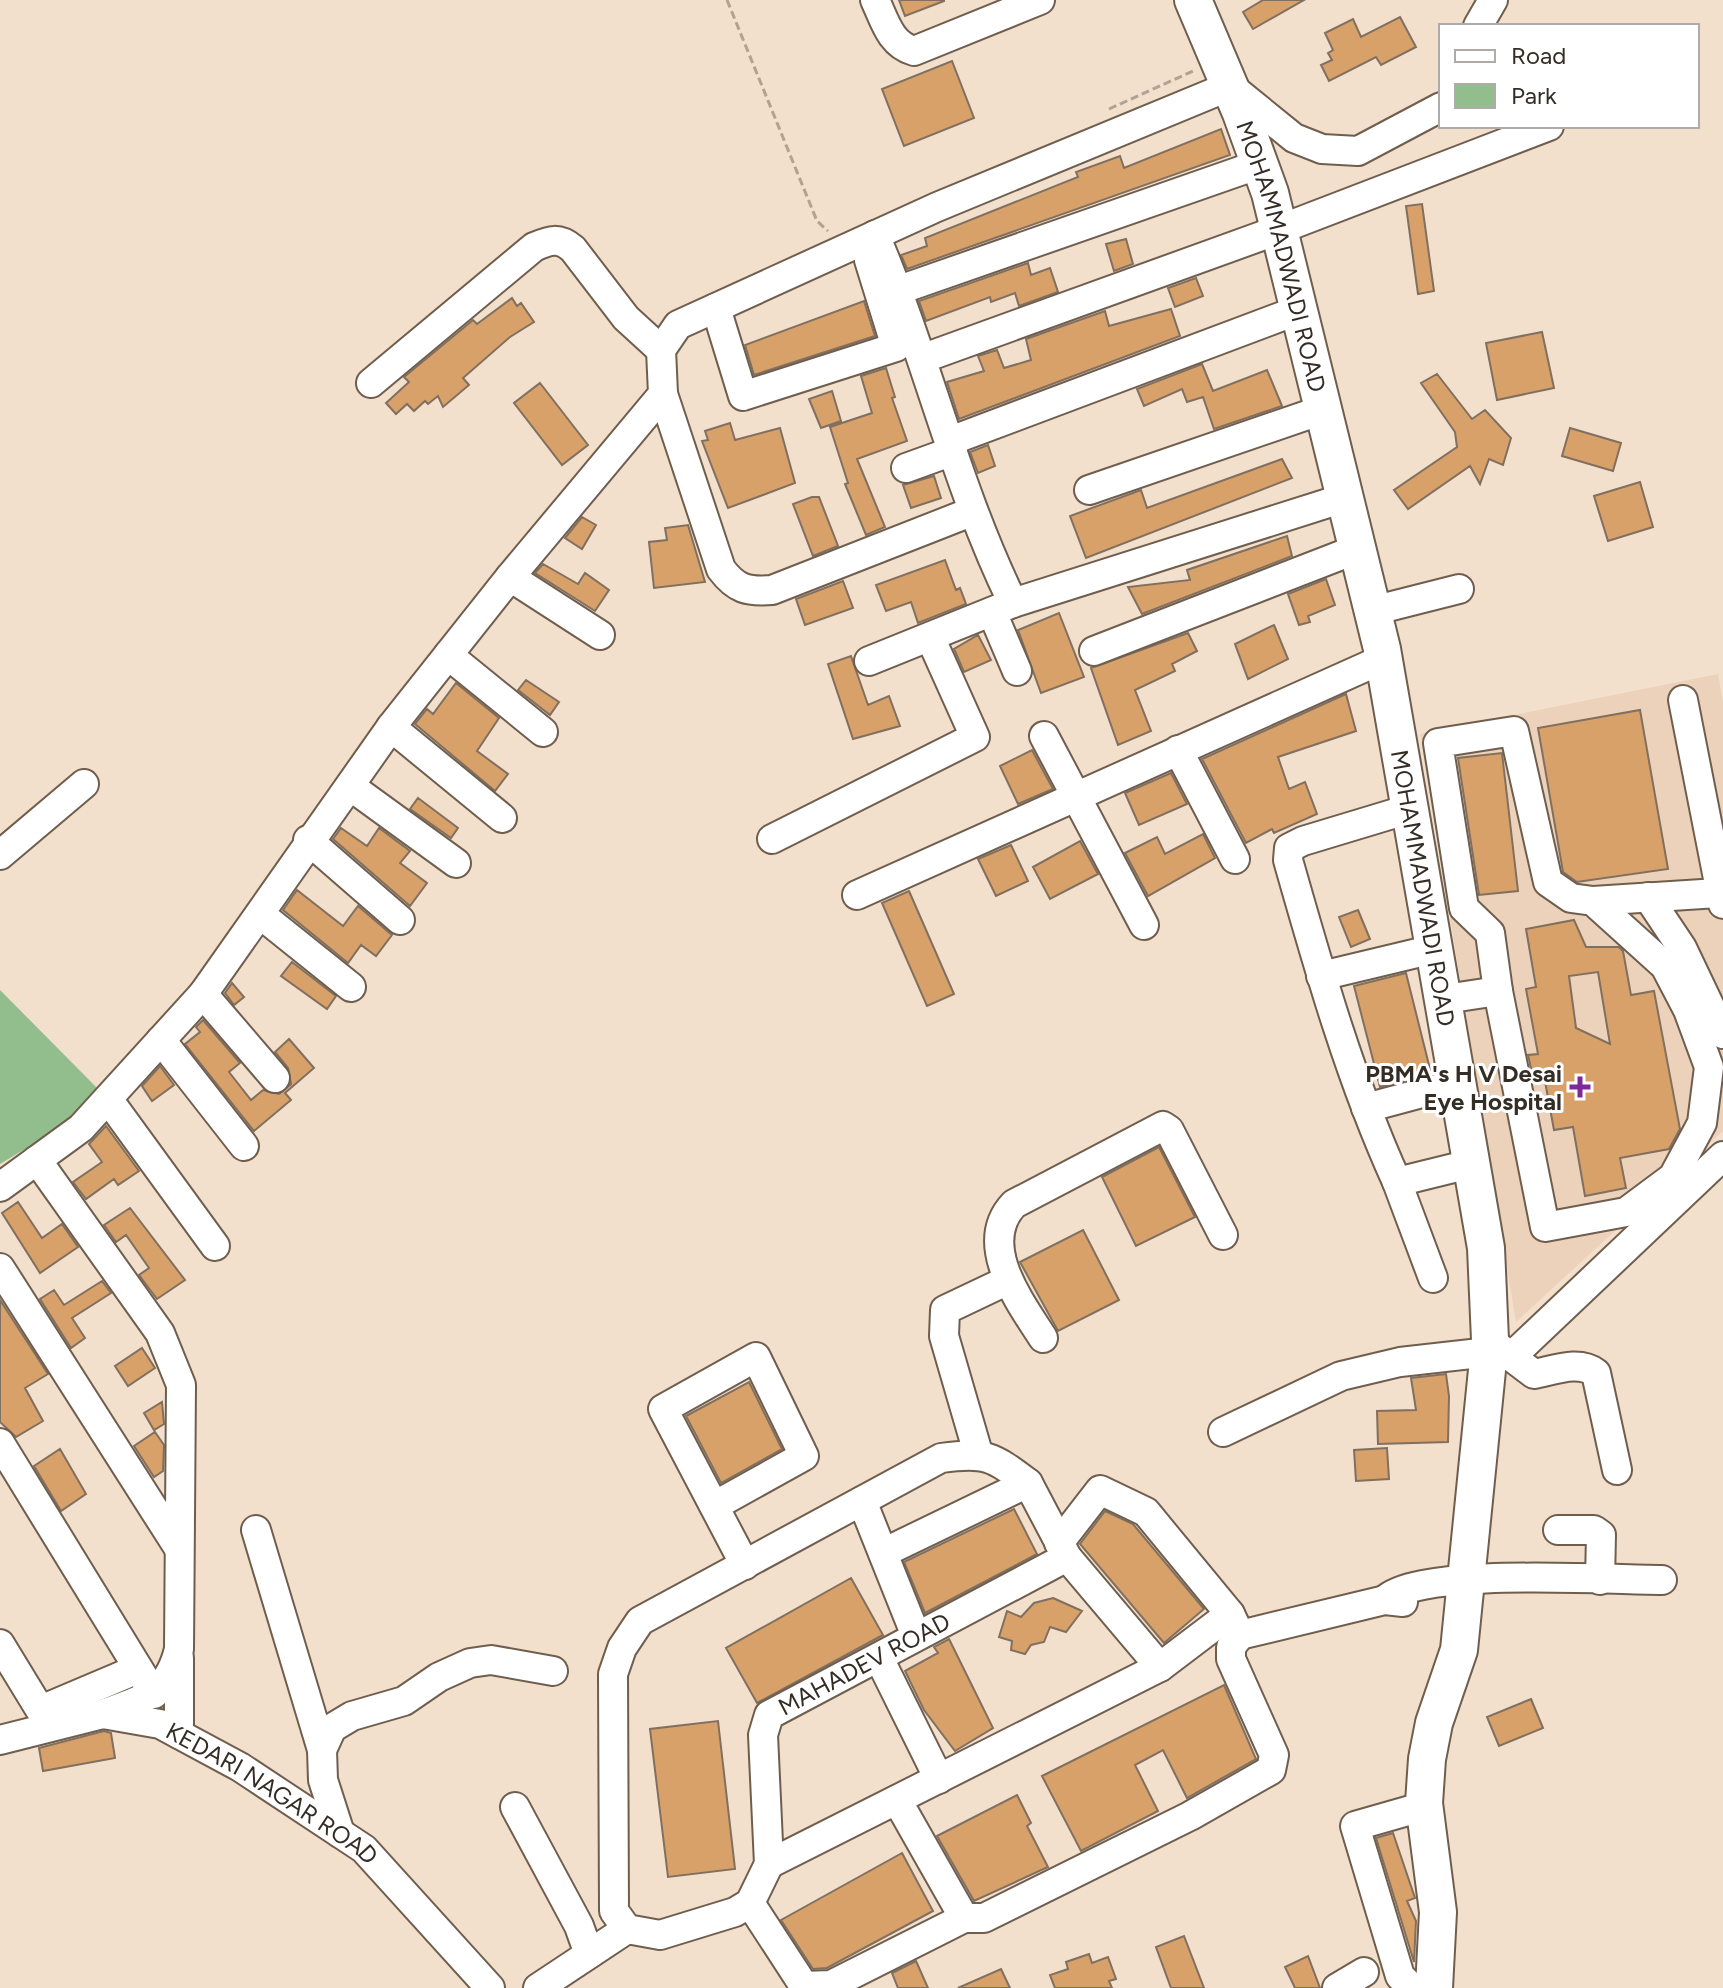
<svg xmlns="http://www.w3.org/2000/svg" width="1723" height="1988" font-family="Figtree,sans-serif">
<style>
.built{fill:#ecd2ba}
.green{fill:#92bd8c}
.building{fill:#d8a16a;stroke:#816f5f;stroke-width:2;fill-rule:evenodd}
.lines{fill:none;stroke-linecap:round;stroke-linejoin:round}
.minor-casing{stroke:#6f5e4e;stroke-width:32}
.major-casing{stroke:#6f5e4e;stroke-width:40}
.path{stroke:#b1a293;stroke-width:3;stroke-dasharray:8 4;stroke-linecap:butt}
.minor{stroke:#fff;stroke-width:28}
.major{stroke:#fff;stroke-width:36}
.poi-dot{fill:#7c2a9a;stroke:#fff;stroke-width:3}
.labels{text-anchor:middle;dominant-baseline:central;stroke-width:6;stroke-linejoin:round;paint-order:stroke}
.street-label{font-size:24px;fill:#342d26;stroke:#fff}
.poi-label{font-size:24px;font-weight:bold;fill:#342d26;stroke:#fff;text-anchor:end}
</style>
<rect width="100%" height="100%" fill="#f2dfcc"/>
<!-- built -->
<path class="built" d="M1718 674 1723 703V1131L1516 1322 1420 734Z"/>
<!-- green -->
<path class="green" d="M0 990 108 1099 0 1164Z"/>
<!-- building -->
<path class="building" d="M899 0H944V1L905 16Z
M1263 0H1304L1253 29 1243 12Z
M1400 17 1416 47 1381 65 1376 57 1329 81 1321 65 1332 60 1328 53 1333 50 1325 33 1353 19 1361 37Z
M952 61 974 118 904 146 882 89Z
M1221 129 1230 155 907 269 901 255 927 246 925 238 1078 177 1076 172 1120 156 1124 168Z
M1422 204 1434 291 1418 294 1406 206Z
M1126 239 1133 264 1114 271 1106 244Z
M1028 263 1031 275 1050 268 1058 292 1019 306 1015 293 991 302 990 297 926 321 919 301Z
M1196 278 1203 296 1175 307 1168 288Z
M512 298 517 306 521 303 534 322 510 337 463 378 469 385 443 407 438 396 428 404 425 401 414 411 407 404 396 414 386 403 409 382 404 377 473 320 477 324Z
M864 301 875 336 754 375 745 345Z
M1171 309 1180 336 959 419 947 382 984 371 978 356 997 350 1004 368 1031 360 1026 339 1105 311 1109 326Z
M1542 332 1554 388 1497 400 1486 343Z
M1202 364 1213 391 1267 370 1282 406 1214 429 1203 397 1187 402 1182 389 1144 406 1137 389Z
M886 368 895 397 892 398 907 441 857 459 885 527 866 535 845 484 848 483 830 427 872 413 861 376Z
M1437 374 1472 419 1485 410 1511 438 1503 465 1489 459 1480 484 1470 466 1408 509 1394 490 1457 447 1455 432 1421 383Z
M540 383 588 445 562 465 514 403Z
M832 391 841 421 821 428 809 399Z
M730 423 735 440 780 428 795 483 728 508 702 441 708 440 705 431Z
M1570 428 1621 443 1613 471 1562 456Z
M988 445 995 466 978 473 970 452Z
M1282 459 1292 478 1086 558 1070 516 1141 490 1147 508Z
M934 476 941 498 911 508 903 485Z
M1640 482 1653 527 1608 541 1594 496Z
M812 497H819L838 546 813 556 793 504Z
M582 517 596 525 582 549 565 538Z
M688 525 705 582 654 588 649 542 667 540 665 528Z
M1287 536 1292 556 1142 614 1128 587 1190 580 1187 570Z
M945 560 956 590 960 588 966 604 918 623 911 602 886 611 876 585Z
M543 564 578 584 585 573 609 590 595 611 535 573Z
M1326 579 1335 605 1308 616 1310 622 1299 625 1288 594Z
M843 581 853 608 805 625 796 599Z
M1059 613 1084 677 1041 693 1018 630Z
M1274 625 1288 659 1248 679 1235 644Z
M1188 633 1197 651 1172 664 1175 671 1135 690 1151 731 1118 745 1091 668Z
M978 635 991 660 964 672 954 649Z
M851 656 868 705 889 696 900 726 853 739 828 664Z
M526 680 559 702 550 715 518 690Z
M456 683 499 718 477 751 508 774 495 791 415 724 427 709 433 714Z
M1346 694 1356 731 1278 757 1289 789 1305 782 1317 814 1274 833 1272 829 1246 843 1202 759Z
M1640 710 1668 869 1577 882 1563 872 1538 728Z
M1032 750 1053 789 1018 804 1000 766Z
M1502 753 1518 891 1479 895 1458 758Z
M1171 773 1187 804 1139 825 1125 793Z
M418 798 458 828 451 838 410 809Z
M341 828 367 846 379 828 410 851 400 863 427 883 410 906 333 839Z
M1203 834 1215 858 1148 896 1125 853 1157 837 1165 854Z
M1080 841 1098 874 1050 899 1033 867Z
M1011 845 1028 881 996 896 978 859Z
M297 890 343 926 358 906 392 935 376 956 361 945 348 963 283 910Z
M909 891 954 994 927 1006 882 903Z
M1358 910 1370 939 1351 947 1339 917Z
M1574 920 1586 947H1619L1623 951 1631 995 1654 991 1680 1129 1669 1149 1620 1158 1626 1188 1585 1196 1573 1127 1554 1130 1544 1076 1533 1078 1528 1055 1538 1054 1526 989 1536 987 1526 929ZM1598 972 1610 1044 1576 1028 1569 976Z
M292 962 336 996 327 1009 281 976Z
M1406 973 1431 1073 1380 1087 1354 986Z
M232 983 244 997 234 1005 225 993Z
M203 1020 240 1063 229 1072 251 1100 263 1090 279 1094 291 1084 288 1068 275 1052 289 1039 314 1068 285 1093 291 1100 254 1131 185 1044 200 1032 196 1027Z
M160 1066 174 1085 152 1101 142 1086Z
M106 1126 139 1171 118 1185 114 1179 86 1199 73 1182 102 1162 89 1144Z
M1159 1147 1195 1217 1136 1246 1102 1177Z
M18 1202 42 1238 62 1224 78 1247 40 1273 2 1213Z
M130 1208 185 1280 157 1299 139 1275 149 1268 126 1235 116 1242 104 1225Z
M1083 1230 1119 1300 1058 1331 1020 1262Z
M102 1281 111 1293 72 1318 85 1338 71 1348 40 1299 54 1290 64 1305Z
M0 1300 48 1374 25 1388 43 1421 16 1437 0 1422Z
M142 1348 155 1368 128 1386 115 1366Z
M1446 1374 1449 1396 1448 1442 1378 1444 1377 1411 1416 1410 1411 1378Z
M749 1382 782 1449 721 1483 686 1416Z
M162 1402 164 1424 154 1430 144 1413Z
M155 1432 164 1445 163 1471 154 1477 134 1446Z
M1387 1448 1389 1479 1356 1481 1354 1450Z
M60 1449 86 1494 61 1511 34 1466Z
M1014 1509 1037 1554 925 1613 904 1562Z
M1105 1511 1133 1524 1204 1609 1164 1643 1080 1544Z
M851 1578 883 1635 757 1703 726 1648Z
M1053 1598 1082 1611 1066 1632 1050 1627 1044 1642 1031 1645 1025 1654 1011 1650 1012 1641 999 1637 1007 1611 1021 1617 1034 1603Z
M949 1639 993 1728 955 1751 924 1710 905 1671 938 1653 934 1647Z
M1224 1685 1256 1759 1187 1798 1163 1750 1135 1765 1158 1811 1081 1851 1042 1776Z
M1531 1699 1543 1728 1499 1746 1487 1717Z
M718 1721 735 1869 668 1877 650 1729Z
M104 1731 111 1733 115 1758 43 1771 39 1748Z
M1017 1795 1031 1823 1027 1826 1048 1867 974 1901 937 1836Z
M1393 1833 1415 1898 1407 1901 1416 1921 1414 1962 1376 1838Z
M902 1853 933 1911 827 1968 813 1969 781 1920Z
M1184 1936 1204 1988H1171L1156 1947Z
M1089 1954 1092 1963 1108 1957 1116 1979 1109 1981 1112 1988H1055L1050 1975 1068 1969 1066 1962Z
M1308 1956 1320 1988H1295L1285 1967Z
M916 1961 928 1988H898L892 1973Z
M1001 1969 1010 1988H958Z"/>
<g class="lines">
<!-- minor casing -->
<g class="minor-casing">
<g id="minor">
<path d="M875 0C885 21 890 44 914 51L1040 0"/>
<path d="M1478 26 1493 0"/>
<path d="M875 235C927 356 955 485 1013 603"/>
<path d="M899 290 1260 164"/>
<path d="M716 308 743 396 896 347 869 260"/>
<path d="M924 358 1278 230 1549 126"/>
<path d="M371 383 534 247C550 240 559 237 573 249L626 318 661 350"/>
<path d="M663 394 721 569C736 589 747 592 772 590L971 512"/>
<path d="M950 441 1296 311"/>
<path d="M906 468 953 451"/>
<path d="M1089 490 1322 410"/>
<path d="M510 577 600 635"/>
<path d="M1372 611 1459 589"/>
<path d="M992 612 1017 671"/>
<path d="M1094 651 1357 549"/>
<path d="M448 655 543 732"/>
<path d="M869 661 1013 603 1344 498"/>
<path d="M1683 700 1723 904"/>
<path d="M391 727 502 818"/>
<path d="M1044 736 1144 925"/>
<path d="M1178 750 1235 859"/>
<path d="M350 786 456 863"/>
<path d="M1409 809 1303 841 1289 848 1288 860C1319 969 1350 1079 1397 1182L1474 1163"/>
<path d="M772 839 975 737 930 637"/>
<path d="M308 840 400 920"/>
<path d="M0 855 84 784"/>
<path d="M857 895 1383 659"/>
<path d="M1648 897 1682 948 1723 1034"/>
<path d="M1593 901 1665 966 1688 1010 1709 1067 1702 1123 1673 1177 1626 1212 1545 1227 1498 991 1490 933 1464 908 1438 743 1514 731 1548 882 1571 898 1593 901 1718 893"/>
<path d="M260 914 351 987"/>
<path d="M1321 976 1434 949"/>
<path d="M203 994 275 1078"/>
<path d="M1445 999 1498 991"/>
<path d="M161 1040 244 1146"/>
<path d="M108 1099 215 1246"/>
<path d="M1366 1108 1459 1083"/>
<path d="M37 1160 160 1333 181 1385 179 1649C168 1695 144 1698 103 1714"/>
<path d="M1397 1182 1433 1278"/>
<path d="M0 1187 81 1128 203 994 391 727 510 577 663 394 661 350 678 325 937 207 1230 86 1294 138 1322 149 1358 151 1441 107"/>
<path d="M0 1268 178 1547"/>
<path d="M1043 1338C1020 1302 976 1244 1014 1204L1163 1126 1169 1130 1223 1235"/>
<path d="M1497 1346 1534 1374C1555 1370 1579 1360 1596 1373L1617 1470"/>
<path d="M1511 1357 1723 1156"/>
<path d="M1223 1432 1341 1376 1400 1362 1489 1352"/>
<path d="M0 1443 154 1694"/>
<path d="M978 1453 944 1336 945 1310 1006 1281"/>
<path d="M862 1501 916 1636"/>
<path d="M714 1506 804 1456 756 1357 663 1409 745 1565"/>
<path d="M256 1530 322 1750"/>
<path d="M1558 1530H1594L1601 1535 1600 1580"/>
<path d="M1059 1543 1100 1490 1146 1512 1230 1614"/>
<path d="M883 1553 1028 1483 1067 1557 1160 1667"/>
<path d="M1067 1557 769 1715 763 1735 769 1864 1160 1667 1230 1614 1240 1635"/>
<path d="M1385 1600C1418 1567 1609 1580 1662 1580"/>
<path d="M1240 1635 1385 1600 1403 1602"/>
<path d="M0 1644 50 1726"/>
<path d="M879 1658 939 1779"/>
<path d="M41 1710 126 1674"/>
<path d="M179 1734V1658"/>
<path id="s1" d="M0 1740 103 1714 160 1724 240 1767 364 1849 490 1988"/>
<path d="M897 1800 964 1918H984L1190 1816 1271 1770 1274 1755 1231 1659V1647L1240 1635"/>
<path d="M515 1807 579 1926 589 1954"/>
<path d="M340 1833 323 1780 322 1750 332 1728 352 1716 404 1701 439 1677 470 1663 491 1660 553 1671"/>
<path d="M769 1864 750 1903 735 1912 660 1935 627 1929 614 1911 613 1674 622 1648 640 1621 941 1458C986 1452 992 1456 1028 1483"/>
<path d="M750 1903 804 1986 831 1985 964 1918"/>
<path d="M538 1988 627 1929"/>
<path d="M1337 1988 1364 1972"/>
<path d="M1412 1988 1400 1976 1355 1826 1425 1806"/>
</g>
</g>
<!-- major casing -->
<g class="major-casing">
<g id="major">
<path id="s2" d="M1193 0 1241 113 1270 193 1382 649 1486 1248 1490 1340 1459 1650 1434 1723 1427 1759 1424 1803 1438 1912 1434 1988"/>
</g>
</g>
<!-- path -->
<path class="path" d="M727 0 817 221 828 231
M1109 109 1193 71"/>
<!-- minor -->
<use href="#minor" class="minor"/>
<!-- major -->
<use href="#major" class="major"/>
</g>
<!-- markers -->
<path class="poi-dot" d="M1576 1075h8v8h8v8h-8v8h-8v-8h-8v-8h8z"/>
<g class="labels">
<!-- street labels -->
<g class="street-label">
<text stroke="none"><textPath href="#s2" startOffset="272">MOHAMMADWADI ROAD</textPath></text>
<text stroke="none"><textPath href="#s2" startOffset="920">MOHAMMADWADI ROAD</textPath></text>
<text transform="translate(864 1664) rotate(-28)">MAHADEV ROAD</text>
<text stroke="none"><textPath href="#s1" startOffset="296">KEDARI NAGAR ROAD</textPath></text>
</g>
<!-- poi labels -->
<g class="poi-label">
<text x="1562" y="1073">PBMA's H V Desai<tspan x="1562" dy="28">Eye Hospital</tspan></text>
</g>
</g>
<!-- legend -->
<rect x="1439" y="24" width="260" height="104" fill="#ffffff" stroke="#aeaba8" stroke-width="2"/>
<rect x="1455" y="50" width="40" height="12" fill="#ffffff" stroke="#aeaba8" stroke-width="2"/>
<text x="1511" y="64" font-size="24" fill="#342d26">Road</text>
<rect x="1455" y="84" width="40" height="24" fill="#92bd8c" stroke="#aeaba8" stroke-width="2"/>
<text x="1511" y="104" font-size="24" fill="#342d26">Park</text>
</svg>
